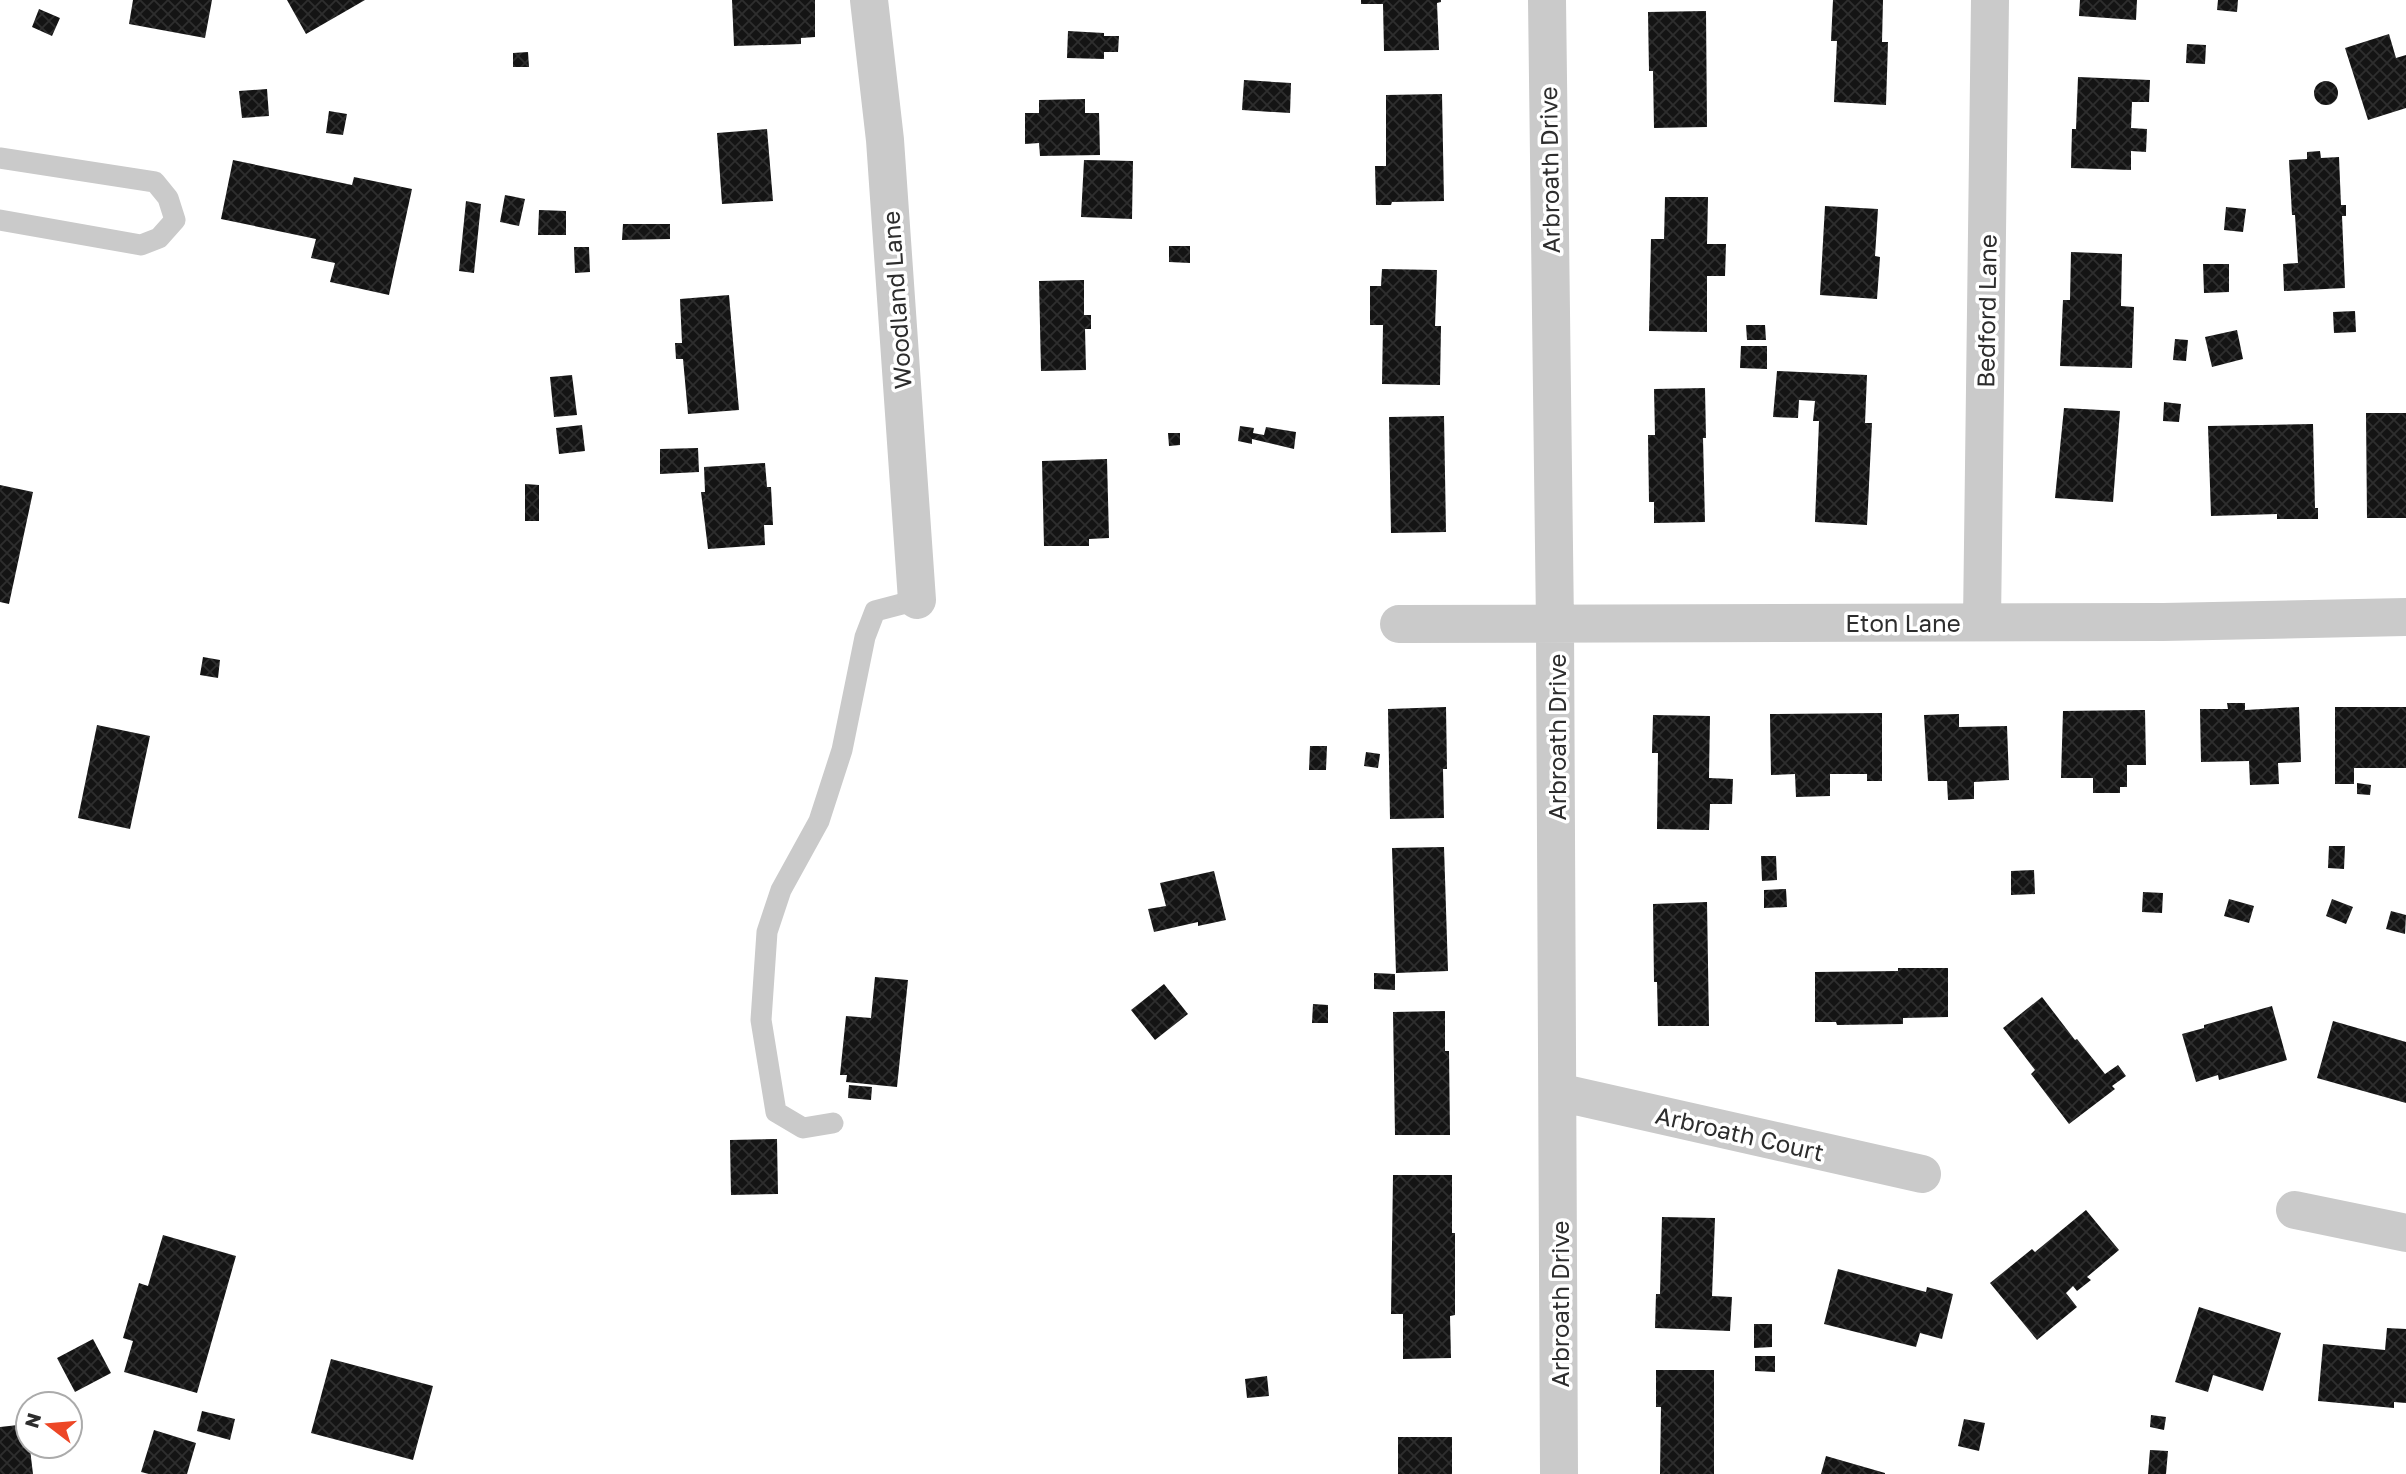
<svg xmlns="http://www.w3.org/2000/svg" width="2406" height="1474" font-family="'Golos Text',sans-serif">
<style>
.building{fill:url(#building-cross-hatch)}
.lines{fill:none;stroke-linecap:round;stroke-linejoin:round}
.service{stroke:#cacaca;stroke-width:21}
.minor{stroke:#cacaca;stroke-width:38}
.labels{text-anchor:middle;dominant-baseline:central;stroke-width:7;stroke-linejoin:round;paint-order:stroke}
.street-label{font-size:24px;fill:#2d2d2d;stroke:#fff}
</style>
<defs>
<pattern id="building-cross-hatch" width="8" height="8" patternUnits="userSpaceOnUse" patternTransform="scale(1.75)"><rect width="8" height="8" fill="#141414"/><path d="M0 0l8 8M0 8l8-8" fill="none" stroke="#2e2e2e"/></pattern>
</defs>
<rect width="100%" height="100%" fill="#fff"/>
<!-- building -->
<path class="building" d="M133 0H212L205 38 129 24Z
M287 0H365L306 34Z
M732 0H815V37L801 38V44L734 46Z
M1361 0H1441V2L1437 3 1439 50 1384 51 1383 4H1361Z
M1833 0H1883L1882 42H1888L1886 105 1834 102 1837 41H1831Z
M2080 0H2137L2136 20 2079 16Z
M2218 0H2238L2237 12 2217 10Z
M39 9 60 18 52 36 32 27Z
M1706 11 1707 127 1654 128 1653 71H1649L1648 12Z
M1068 31 1104 33V36H1119L1118 52H1104V59L1067 58Z
M2389 34 2396 58 2406 55V108L2368 120 2345 48Z
M2187 44 2206 45 2205 64 2186 63Z
M528 52 529 67H513V53Z
M2078 77 2150 80 2149 102H2132L2131 128 2147 129 2146 152 2131 151V170L2071 168 2072 129H2076Z
M1244 80 1291 83 1290 113 1242 110Z
M2314 93a12 12 0 1 1 24 0a12 12 0 1 1-24 0Z
M267 89 269 116 242 118 239 91Z
M1442 94 1444 201 1392 202 1391 205H1376L1375 166H1386V95Z
M1085 99V113H1099L1100 155 1040 156 1039 143 1025 144V113H1039V100Z
M329 111 347 114 343 135 326 133Z
M767 129 773 201 722 204 717 133Z
M2320 151 2321 158 2339 157 2341 205H2346V216H2342L2345 288 2284 291 2283 264 2298 263 2295 215H2292L2289 160 2307 159V152Z
M233 160 352 185 354 177 412 189 389 295 330 282 335 263 311 258 316 239 221 219Z
M1084 160 1133 161 1132 219 1081 217Z
M505 195 525 199 519 226 500 222Z
M1665 197H1708L1707 244H1726L1725 276H1707V332L1649 331 1651 239H1664Z
M466 201 481 204 474 273 459 271Z
M1825 206 1878 209 1875 256 1880 257 1877 299 1820 295Z
M2226 207 2246 209 2243 232 2224 230Z
M539 210 566 211V235H538Z
M623 224H670V239L622 240Z
M1169 246H1190V263L1169 262Z
M574 247H589L590 272 575 273Z
M2071 252 2122 254 2121 306 2134 307 2132 368 2060 366 2063 300H2070Z
M2203 264H2229V292L2204 293Z
M1382 269 1437 270 1435 326H1441L1440 385 1382 384 1383 325H1370V286H1381Z
M1084 280V315H1091V329H1085L1086 370 1041 371 1039 281Z
M729 295 739 410 688 414 683 359H676L675 343H682L680 299Z
M2355 311 2356 332 2334 333 2333 312Z
M1746 325H1765L1766 340H1747Z
M2237 330 2243 359 2212 367 2205 337Z
M2175 339 2188 340 2186 361 2173 360Z
M1741 346H1767V369L1740 368Z
M1777 371 1867 375 1865 423H1872L1867 525 1815 522 1819 421H1813L1815 401 1799 400 1798 418 1773 417Z
M572 375 577 415 554 417 550 377Z
M1705 388 1706 438H1703L1705 522 1654 523V502H1649L1648 435H1655L1654 389Z
M2164 402 2181 404 2179 422 2163 421Z
M2064 408 2120 411 2113 502 2055 498Z
M2366 413H2406V518H2367Z
M1444 416 1446 532 1391 533 1389 417Z
M2313 424 2315 508H2318V519H2277V514L2211 516 2208 426Z
M582 425 585 451 559 454 556 428Z
M1240 426 1254 428 1253 433 1264 435 1266 427 1296 432 1294 449 1252 439V444L1238 441Z
M1168 433H1180V445L1169 446Z
M698 448 699 472 660 474V449Z
M1107 459 1109 538 1089 539V546H1044L1042 461Z
M765 463 767 487H771L773 525H764L765 545 708 549 701 492H705L704 467Z
M525 484 539 485V521H525Z
M0 485 33 492 9 604 0 602Z
M203 657 220 660 218 678 200 675Z
M2227 703H2245V710L2299 707 2301 762 2278 763 2279 784 2250 785 2249 761 2201 762 2200 709H2228Z
M1446 707 1447 769H1443L1444 818 1390 819 1388 709Z
M2335 707H2406V768H2354V784H2335Z
M2145 710 2146 765H2127V787H2120V793H2093V778H2061L2063 711Z
M1882 713V781H1867V774H1830V796L1796 797 1795 774 1771 775 1770 714Z
M1959 714V727L2007 726 2009 780 1974 782V799L1948 800 1947 781H1928L1924 715Z
M1653 715 1710 716 1709 778 1733 779 1732 804H1710L1709 830 1657 829 1658 753H1652Z
M97 725 150 736 130 829 78 818Z
M1310 746H1327L1326 770H1309Z
M1366 752 1380 754 1378 768 1364 766Z
M2357 783 2371 785 2370 795 2357 794Z
M2329 846H2345L2344 869 2328 868Z
M1444 847 1448 971 1396 973 1392 848Z
M1761 856H1776L1777 880 1762 881Z
M2034 870 2035 894 2011 895V871Z
M1214 871 1226 920 1198 926V922L1154 932 1148 909 1166 906 1160 883Z
M1786 889 1787 907 1764 908V890Z
M2143 892 2163 893 2162 913 2142 912Z
M2229 899 2254 906 2249 923 2224 916Z
M2332 899 2353 907 2346 924 2326 916Z
M1707 902 1709 1026H1658L1657 982H1654L1653 904Z
M2391 911 2406 915 2405 934 2386 929Z
M1898 968H1948V1017L1903 1018V1024L1837 1025 1836 1022H1815V972L1898 971Z
M1374 973 1395 974V990L1374 989Z
M875 977 908 980 897 1087 846 1082 847 1075H840L846 1016 871 1018Z
M1164 984 1188 1014 1155 1040 1131 1010Z
M2042 997 2075 1040 2077 1039 2105 1074 2118 1065 2126 1076 2112 1086 2115 1089 2069 1124 2031 1074 2035 1070 2003 1028Z
M1313 1004 1328 1005V1023H1312Z
M2272 1006 2287 1060 2219 1080 2218 1075 2196 1082 2182 1034 2204 1028V1025Z
M1445 1011V1051H1449L1450 1135H1395L1393 1012Z
M2333 1021 2406 1042V1103L2317 1078Z
M849 1085 872 1087 871 1100 848 1098Z
M777 1139 778 1194 731 1195 730 1140Z
M1393 1175H1452V1233H1455V1315L1450 1316 1451 1358 1403 1359V1314H1391Z
M2086 1210 2119 1250 2087 1277 2091 1280 2077 1291 2073 1286 2066 1293 2077 1307 2037 1340 1990 1283 2032 1249 2035 1252Z
M1662 1217 1715 1218 1712 1296 1732 1297 1730 1331 1655 1328 1656 1294H1660Z
M163 1235 236 1256 197 1393 124 1372 133 1341 123 1338 139 1283 148 1286Z
M1838 1269 1926 1292 1927 1287 1953 1294 1942 1339 1920 1333 1916 1347 1824 1324Z
M2199 1307 2281 1333 2263 1391 2213 1375 2208 1392 2175 1382Z
M1754 1324H1772V1347L1754 1348Z
M2387 1328 2406 1329V1403L2394 1402V1408L2318 1401 2323 1344 2385 1350Z
M93 1339 111 1373 75 1392 57 1358Z
M1755 1356H1775V1372L1755 1371Z
M331 1359 433 1386 413 1460 311 1433Z
M1656 1370H1714V1474H1660L1661 1407H1656Z
M1267 1376 1269 1396 1247 1398 1245 1379Z
M202 1411 235 1419 230 1440 197 1431Z
M2151 1415 2166 1417 2164 1430 2150 1427Z
M1964 1419 1985 1423 1979 1451 1958 1446Z
M27 1424 33 1474H0V1427Z
M154 1430 196 1443 187 1474H149L141 1472Z
M1398 1437H1452V1474H1398Z
M2150 1450 2168 1451 2166 1474H2148Z
M1826 1456 1885 1473V1474H1821Z"/>
<g class="lines">
<!-- service -->
<path class="service" d="M0 158 155 182 168 198 175 220 159 238 141 245 0 220
M833 1123 803 1128 776 1112 761 1020 767 932 781 890 819 821 842 750 865 637 875 611 917 600"/>
<!-- minor -->
<path class="minor" d="M869 0 885 140 917 600
M1547 0 1555 625 1559 1474
M1982 622 1990 0
M1399 624 2163 622 2406 617
M1558 1092 1922 1174
M2295 1210 2406 1233"/>
</g>
<g class="labels">
<!-- street labels -->
<g class="street-label">
<text transform="translate(1549 170) rotate(-91)">Arbroath Drive</text>
<text transform="translate(896 300) rotate(-94)">Woodland Lane</text>
<text transform="translate(1986 311) rotate(-89)">Bedford Lane</text>
<text x="1903" y="622">Eton Lane</text>
<text transform="translate(1556 737) rotate(-90)">Arbroath Drive</text>
<text transform="translate(1740 1133) rotate(13)">Arbroath Court</text>
<text transform="translate(1559 1304) rotate(-90)">Arbroath Drive</text>
</g>
</g>
<!-- north arrow -->
<g transform="translate(49 1425) rotate(286)"><circle r="33" fill="#ffffff" stroke="#ababab" stroke-width="2"/>
<path d="M0-5L12 26L0 18L-12 26Z" fill="#ed4726"/>
<text y="-10" font-size="19" font-weight="bold" text-anchor="middle" fill="#2d2d2d">N</text>
</g>
</svg>
